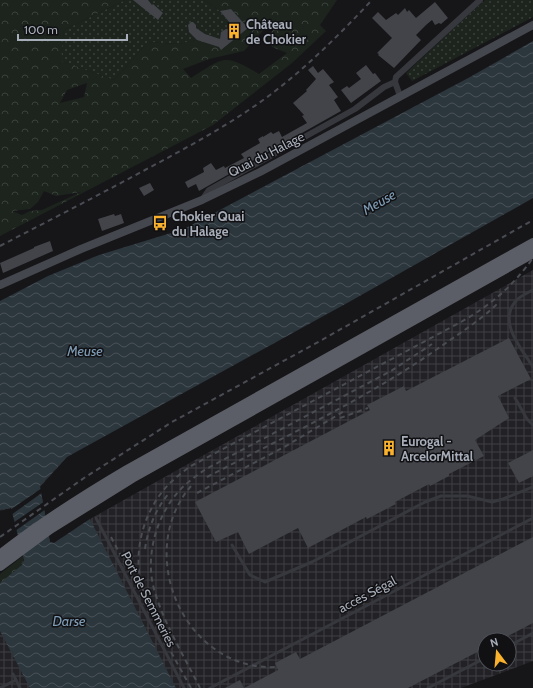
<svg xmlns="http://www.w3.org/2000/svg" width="533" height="688" font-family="Cabin,sans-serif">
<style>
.industrial{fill:url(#industrial-grid);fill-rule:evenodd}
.green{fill:url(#green-dots)}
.forest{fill:url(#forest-crowns);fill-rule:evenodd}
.water{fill:url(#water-waves)}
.pier{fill:#161619}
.building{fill:#424449}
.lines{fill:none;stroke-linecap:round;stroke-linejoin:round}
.service{stroke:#37383e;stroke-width:3}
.minor{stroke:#37383e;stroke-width:6}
.secondary{stroke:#45474e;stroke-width:8}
.trunk{stroke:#5b5e66;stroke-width:10}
.rail{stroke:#4a4c53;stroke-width:2;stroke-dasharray:5 4;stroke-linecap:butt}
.labels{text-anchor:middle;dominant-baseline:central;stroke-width:3;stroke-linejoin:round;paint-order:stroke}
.poi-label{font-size:13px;font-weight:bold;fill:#a8aeb9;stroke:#111114;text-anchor:start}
.street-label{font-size:13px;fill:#a8aeb9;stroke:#111114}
.water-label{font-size:14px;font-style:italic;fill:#7e9cb5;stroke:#111114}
</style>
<defs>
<pattern id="industrial-grid" width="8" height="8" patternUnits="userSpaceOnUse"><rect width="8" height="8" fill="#222226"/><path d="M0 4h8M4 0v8" fill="none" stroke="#3f4043"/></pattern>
<pattern id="green-dots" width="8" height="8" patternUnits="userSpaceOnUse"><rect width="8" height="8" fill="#1c241d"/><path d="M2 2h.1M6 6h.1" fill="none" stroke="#3a413c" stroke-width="1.8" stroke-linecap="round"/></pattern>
<pattern id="forest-crowns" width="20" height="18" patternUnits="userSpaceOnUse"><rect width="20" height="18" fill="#1c241d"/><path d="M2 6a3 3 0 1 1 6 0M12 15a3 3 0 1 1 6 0" fill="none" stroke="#3a413c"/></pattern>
<pattern id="water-waves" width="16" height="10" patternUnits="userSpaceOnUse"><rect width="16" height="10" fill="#2c363d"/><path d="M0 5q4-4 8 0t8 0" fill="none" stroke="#485157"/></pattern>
</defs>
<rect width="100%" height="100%" fill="#161619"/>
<!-- industrial -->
<path class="industrial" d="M533 270V661L461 688H0V583L22 565 24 560 12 509 11 508 0 511V504L67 457 40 487 50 542 54 543 90 519ZM485 640H509V664H485Z"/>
<!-- green -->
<path class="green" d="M125 0H204L220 11 232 26 217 38 205 34 195 28V23L197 40 179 44 148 42 114 80 60 61 64 30Z
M485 0H533V17L412 81 406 73 454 28Z"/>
<!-- forest -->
<path class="forest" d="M0 0H125L64 30 61 61 114 80 148 42 179 44 196 40 189 32 188 25 191 22 195 23 196 28 205 34 217 38 221 35V32L232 26 220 11 204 0H337L320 25 326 31 292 63 213 125 0 236ZM270 23 274 29 267 37 272 47 287 53 259 74C223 53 225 57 191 78L183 69 209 59 244 51ZM87 83 84 97 60 103 67 90ZM44 191 56 196 81 192 42 210 30 211 22 215 12 211 30 209 38 202Z
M23 556C26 568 8 577 0 583V574Z"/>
<!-- water -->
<path class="water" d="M533 41V198L349 302 67 457 40 486 50 542 54 543 90 519 176 688H30L0 631V583L22 565 24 560 11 508 0 510V301L48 276 99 255 184 229 470 77Z"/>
<!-- pier -->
<path class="pier" d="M42 488 43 492 11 515 10 510Z
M45 501 46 509 15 531 13 523Z"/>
<!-- building -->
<path class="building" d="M133 0H148L152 5 153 4 163 13 158 20Z
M435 2 448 18 441 24 439 23 435 25 432 20 426 25 416 35 421 40 394 68 378 55 379 54 377 53 392 38 372 18 378 12 386 20 396 13 398 15 405 8 407 12 409 10 416 18Z
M231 9 248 28 221 50 219 47 197 40 189 32 188 25 191 22H193L196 25V28L205 34 220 39 221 32 226 29 234 28 220 11Z
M366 65 373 74 375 73 381 81 351 103 341 90 347 86 349 88 361 79 356 73Z
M313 66 318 73 323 69 334 82 329 85 338 97 334 100 341 111 199 191 196 184 188 188 185 182 204 172 203 168 211 163 216 170 224 166 225 168 244 158 241 154 260 143 258 139 263 136V137L271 132 273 134 279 131 282 137 307 123 302 116 304 115 293 103 307 91 306 90 316 79 308 70Z
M150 183 154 190 144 196 139 188Z
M114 214 115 216 121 214 124 223 102 231 98 219Z
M50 241 53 251 3 273 0 263 34 248V247Z
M509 338 531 379 498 396 509 418 475 440 484 456 449 474V476L430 486 429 484 395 502 396 504 367 519 366 517 308 548 298 528 249 554 238 532 216 542 195 502 370 410 367 405 404 386 406 391Z
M533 450V476L519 483 508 463Z
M533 537V623L500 640H485V648L408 688H225L240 680 244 688 278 670 275 663 296 652 300 659Z"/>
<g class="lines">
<!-- service -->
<path class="service" d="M533 290C527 293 518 297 515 302 498 323 522 349 533 367
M515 398 527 419 533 425
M96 518 184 688
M232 545 250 575 265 582 312 562 425 502 441 496H467L492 502 503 499 533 487
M509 646 533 633
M13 674 20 688
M0 688 16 680
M210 688 533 518
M428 688 485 658"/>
<!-- minor -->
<path class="minor" d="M400 96 395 82 396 77 480 0
M202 200 209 190 355 109 384 87 395 82"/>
<!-- secondary -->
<path class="secondary" d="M0 285 81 249 202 200 260 172 533 25"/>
<!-- trunk -->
<path class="trunk" d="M0 555C40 523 83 496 127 470L533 243
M0 566 50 529 132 478 533 253"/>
<!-- rail -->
<path class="rail" d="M0 246C48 221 97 196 145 170 188 147 231 124 270 95 307 67 340 34 372 0
M340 418 368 408
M207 477C286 436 368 398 440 347 460 333 481 320 498 303
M191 486C133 554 185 672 277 667
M197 493 286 446 346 410
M0 537 84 478 172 422 320 341 533 220
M111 537 140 592
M145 549C148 528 156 508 170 492
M191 688C173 655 153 623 142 587 132 551 144 509 170 483 176 477 184 471 191 466L461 322C492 304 512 287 533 258
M200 688C184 656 164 624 154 589 145 557 156 517 178 492 186 483 196 476 206 469L391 371 432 344"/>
</g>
<!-- icons -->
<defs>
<g id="building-bare" transform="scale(1.2)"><path d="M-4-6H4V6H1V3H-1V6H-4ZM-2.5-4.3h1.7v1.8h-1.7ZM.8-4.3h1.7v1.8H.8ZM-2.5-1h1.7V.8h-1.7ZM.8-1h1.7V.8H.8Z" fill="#f9b12e" stroke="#111114" stroke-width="2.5" paint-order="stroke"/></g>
<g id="bus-bare" transform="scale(1.2)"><path d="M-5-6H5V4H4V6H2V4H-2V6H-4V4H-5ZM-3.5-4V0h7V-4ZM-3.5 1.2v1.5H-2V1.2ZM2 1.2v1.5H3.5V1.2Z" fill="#f9b12e" stroke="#111114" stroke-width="2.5" paint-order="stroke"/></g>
</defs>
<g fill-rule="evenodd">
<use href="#building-bare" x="234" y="31"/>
<use href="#bus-bare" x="160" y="223"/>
<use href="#building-bare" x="389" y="448"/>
</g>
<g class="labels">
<!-- poi labels -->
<g class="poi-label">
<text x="246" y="24">Château<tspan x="246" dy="15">de Chokier</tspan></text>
<text x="172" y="216">Chokier Quai<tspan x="172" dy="15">du Halage</tspan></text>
<text x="401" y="441">Eurogal -<tspan x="401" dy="15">ArcelorMittal</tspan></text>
</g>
<!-- street labels -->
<g class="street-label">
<text transform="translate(266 154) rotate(-27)">Quai du Halage</text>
<text transform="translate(367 594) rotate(-28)">accès Ségal</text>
<text transform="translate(149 599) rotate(63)">Port de Semmeries</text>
</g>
<!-- water labels -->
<g class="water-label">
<text transform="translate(379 202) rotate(-30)">Meuse</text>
<text x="85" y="351">Meuse</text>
<text x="69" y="621">Darse</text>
</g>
</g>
<!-- north arrow -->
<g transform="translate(497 652) rotate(344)"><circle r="19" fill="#111114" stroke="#4d5056"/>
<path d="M0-3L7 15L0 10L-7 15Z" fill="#f9b12e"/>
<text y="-6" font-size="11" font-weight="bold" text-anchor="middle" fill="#a8aeb9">N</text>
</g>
<!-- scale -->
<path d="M18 34v6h109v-6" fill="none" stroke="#a8aeb9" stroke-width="2"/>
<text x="24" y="34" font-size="12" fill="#a8aeb9" stroke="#111114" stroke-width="3" paint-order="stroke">100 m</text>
</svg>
